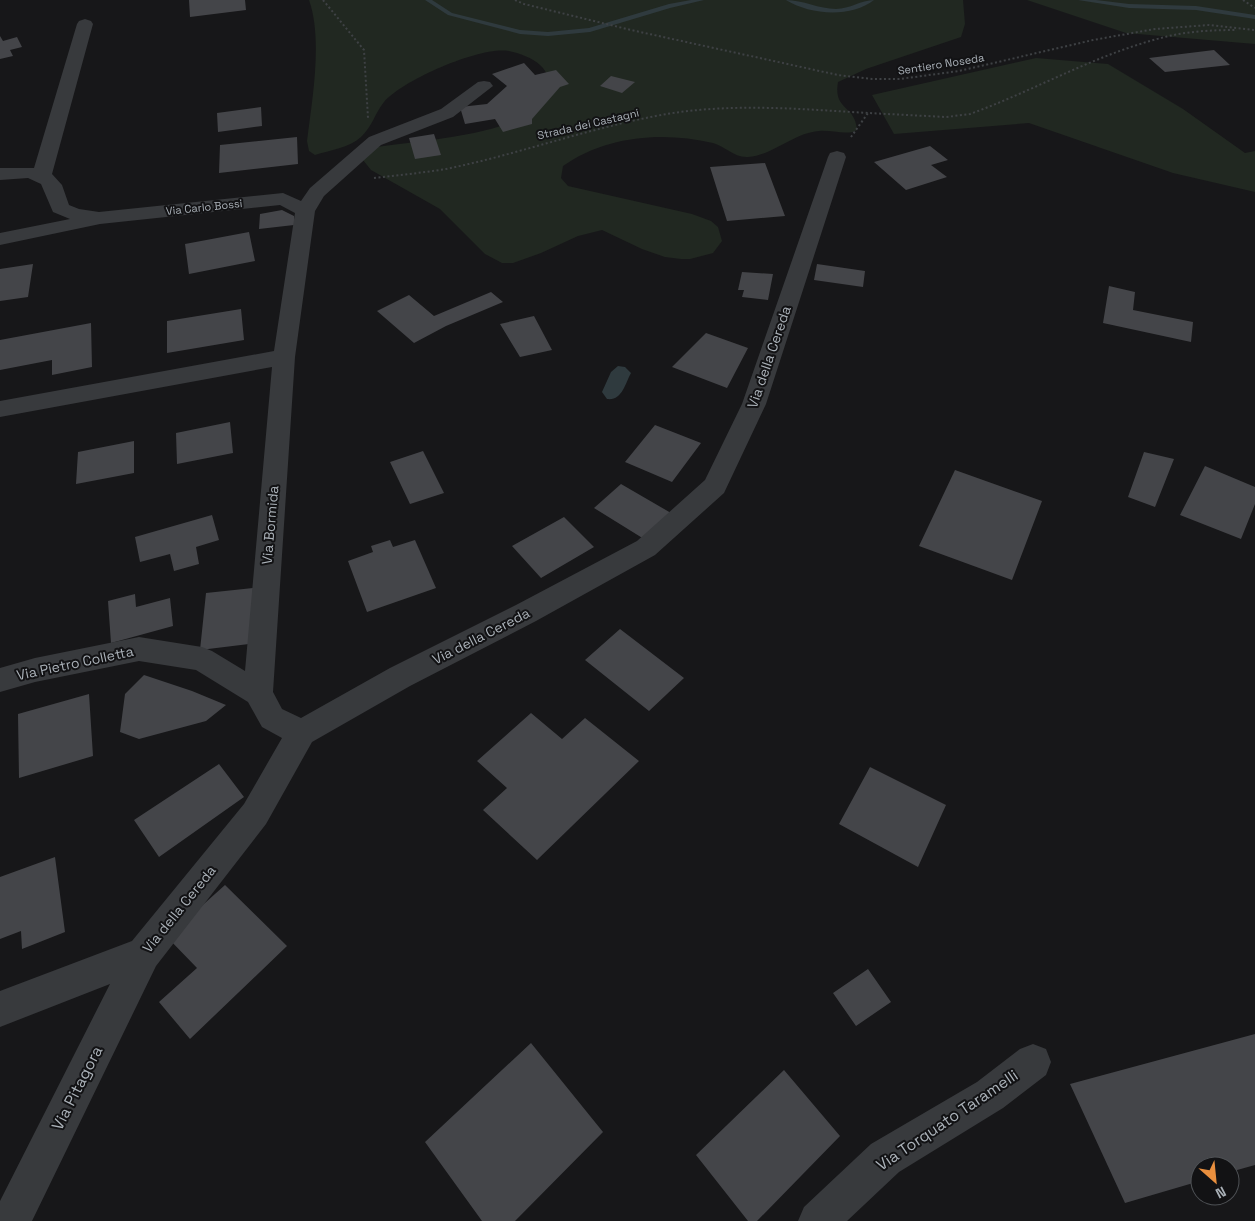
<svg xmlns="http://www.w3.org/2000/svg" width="1255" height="1221" font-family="'Space Grotesk',sans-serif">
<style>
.green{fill:#212821}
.water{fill:#2f3a3e}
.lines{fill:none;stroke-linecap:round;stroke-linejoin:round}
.stream{fill:#2f3a3e;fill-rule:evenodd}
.building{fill:#444549}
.path{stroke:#3e4144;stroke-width:2;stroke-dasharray:2 2.5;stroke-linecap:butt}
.minor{fill:#383a3d;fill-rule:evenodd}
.labels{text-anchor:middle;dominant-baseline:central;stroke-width:4;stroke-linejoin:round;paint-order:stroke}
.far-street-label{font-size:11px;fill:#aab1b8;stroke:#121214}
.street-label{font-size:14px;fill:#aab1b8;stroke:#121214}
.near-street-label{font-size:16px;fill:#aab1b8;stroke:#121214}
</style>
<rect width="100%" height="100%" fill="#171719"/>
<!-- green -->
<path class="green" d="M309 0H963L965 24 961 37 866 69 838 82C833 111 855 104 857 130L853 132C842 134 830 130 819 131 793 133 774 155 748 157 734 158 725 146 713 143 662 131 606 136 563 166L561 178 568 186 692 214 711 221 718 227 722 241 713 253 690 259H681L665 257 642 249 602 230 578 236 541 253 513 263H502L485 254 440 209 371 170 363 160 371 148C416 140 531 136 553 92 550 82 548 72 540 65 533 58 519 53 509 51 480 46 403 80 384 102 375 113 372 127 361 137 349 148 330 150 315 155L309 151 307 141C312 101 323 39 309 0Z
M1027 0H1255V44L1126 33Z
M1036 58 1108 64 1183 109 1245 153 1255 151V192L1173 173 1029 123 894 134 872 95Z"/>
<!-- water -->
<path class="water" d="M618 366 625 367 631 373C625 384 622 401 607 399L602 392 611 372Z"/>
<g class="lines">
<!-- stream -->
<path class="stream" d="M425 0H432L452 13 520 30 548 32 589 28 669 4 691 0H704L670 8 590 32 548 36 520 34 448 15Z
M786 0C803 0 819 9 836 9 850 9 861 0 874 0 851 18 810 15 786 0Z
M1078 0H1096L1129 4 1196 6 1255 15V19L1196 10 1129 8Z"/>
</g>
<!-- building -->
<path class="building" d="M189 0H245L246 10 190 17Z
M0 36 3 41 17 37 22 47 10 50 13 56 0 59Z
M1214 50 1230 65 1165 72 1149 58Z
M524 63 535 75 556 70 569 84 560 87 532 119V124L503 132 495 119 465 124 460 107 487 104 507 86 492 74Z
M611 76 635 82 622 93 600 86Z
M261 107 262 126 218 132 217 113Z
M434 134 441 155 415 159 409 138Z
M297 137 298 164 219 173 220 145Z
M930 146 948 160 931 165 947 177 906 190 874 162Z
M765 163 785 216 727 221 710 167Z
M282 210 294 216V225L259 229 260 214Z
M249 232 255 261 189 274 185 244Z
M33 264 28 297 0 301V269Z
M817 264 865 271 863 287 814 280Z
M742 272 773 274 768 300 742 297 744 290H738Z
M1109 286 1135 292 1133 310 1193 322 1191 342 1103 323Z
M491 292 503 302 446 326 414 343 377 311 409 295 434 316Z
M241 309 244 340 167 353V321Z
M534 316 552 350 520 357 500 324Z
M91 323 92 367 52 375V360L0 370V340Z
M706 333 748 348 727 388 672 367Z
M230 422 233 453 177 464 176 433Z
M655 425 701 443 672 482 625 462Z
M134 441V473L76 484 78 452Z
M423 451 444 493 410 504 390 462Z
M1144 452 1174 459 1155 507 1128 497Z
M1205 466 1255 487V504L1241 539 1180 515Z
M955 470 1042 501 1012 580 919 546Z
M621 484 671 513 644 539 594 508Z
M212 515 219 540 196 547 199 564 174 571 170 554 140 562 135 537Z
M564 517 594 547 541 578 512 546Z
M390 540 393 547 415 540 436 588 367 612 348 561 373 552 371 546Z
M253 588 249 644 200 650 206 593Z
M135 594 136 607 170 598 173 626 111 643 108 601Z
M620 629 684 678 649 711 585 660Z
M144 675 192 691 226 705 206 721 139 739 120 732 125 694Z
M89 694 93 756 19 778 18 714Z
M531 713 562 739 585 718 639 761 537 860 483 810 507 788 477 761Z
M219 764 244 797 159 857 134 820Z
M870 767 946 805 918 867 839 824Z
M55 857 65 932 22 949 21 931 0 939V877Z
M225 885 287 946 190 1039 159 1002 197 968 167 937Z
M868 969 891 1002 856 1026 833 993Z
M1255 1034V1165L1230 1172V1166H1200V1181L1125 1203 1070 1084Z
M531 1043 603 1132 515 1221H482L425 1142Z
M784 1070 840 1136 757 1221H748L696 1155Z"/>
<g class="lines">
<!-- path -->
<path class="path" d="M323 0 364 50 368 118
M515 0 524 4 631 30 838 75 872 79H900L959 71 1093 40 1155 29 1209 25 1255 30
M1243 0 1255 8
M851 137 868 113 946 117 970 114C1036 90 1100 52 1169 36 1191 31 1214 30 1237 30
M374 178C398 175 422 173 446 169 520 154 591 127 667 114 733 103 801 109 868 113"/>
<!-- minor -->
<path class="minor" d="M85 19 91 21 93 24 52 174 62 185 69 205 79 209 99 212 283 193 301 201 310 188 369 137 441 109 478 82 484 81 490 82 493 86 453 117 381 145 324 196 315 211 295 357 273 692 282 709 301 718 390 668 516 605 637 541 705 480 742 404 828 157 830 153 837 151 844 153 846 157 766 404 724 493 655 555 536 621 410 686 312 742 266 824 156 966 32 1221H0V1201L110 984 0 1027V991L132 941 244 804 282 738 262 727 248 702 196 670 139 661 35 682 0 692V668L35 658 139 637 202 647 212 651 245 671 272 367 0 417V401L274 351 295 213 280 205 100 224 0 245V233L70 219 53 212 41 184 28 178 0 180V168H34L77 24 79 21Z
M1033 1044 1046 1049 1051 1062 1046 1075 1003 1108 899 1172 847 1221H798L804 1207 871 1144 977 1082 1020 1049Z"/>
</g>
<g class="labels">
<!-- far-street labels -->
<g class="far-street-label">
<text transform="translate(941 64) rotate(-9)">Sentiero Noseda</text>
<text transform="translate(588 124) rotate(-13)">Strada dei Castagni</text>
<text transform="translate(204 207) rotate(-6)">Via Carlo Bossi</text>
</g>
<!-- street labels -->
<g class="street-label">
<text transform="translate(769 357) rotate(-71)">Via della Cereda</text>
<text transform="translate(270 525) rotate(-85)">Via Bormida</text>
<text transform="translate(481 636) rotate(-27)">Via della Cereda</text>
<text transform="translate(75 663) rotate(-12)">Via Pietro Colletta</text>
<text transform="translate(179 909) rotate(-51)">Via della Cereda</text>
</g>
<!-- near-street labels -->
<g class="near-street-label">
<text transform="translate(77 1088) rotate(-63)">Via Pitagora</text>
<text transform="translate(947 1120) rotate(-34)">Via Torquato Taramelli</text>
</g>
</g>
<!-- north arrow -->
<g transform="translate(1215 1181) rotate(153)"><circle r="24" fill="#121214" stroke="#4f5256"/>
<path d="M0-4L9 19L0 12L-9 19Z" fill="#e98f3e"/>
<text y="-8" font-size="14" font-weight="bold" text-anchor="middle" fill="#aab1b8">N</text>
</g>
</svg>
